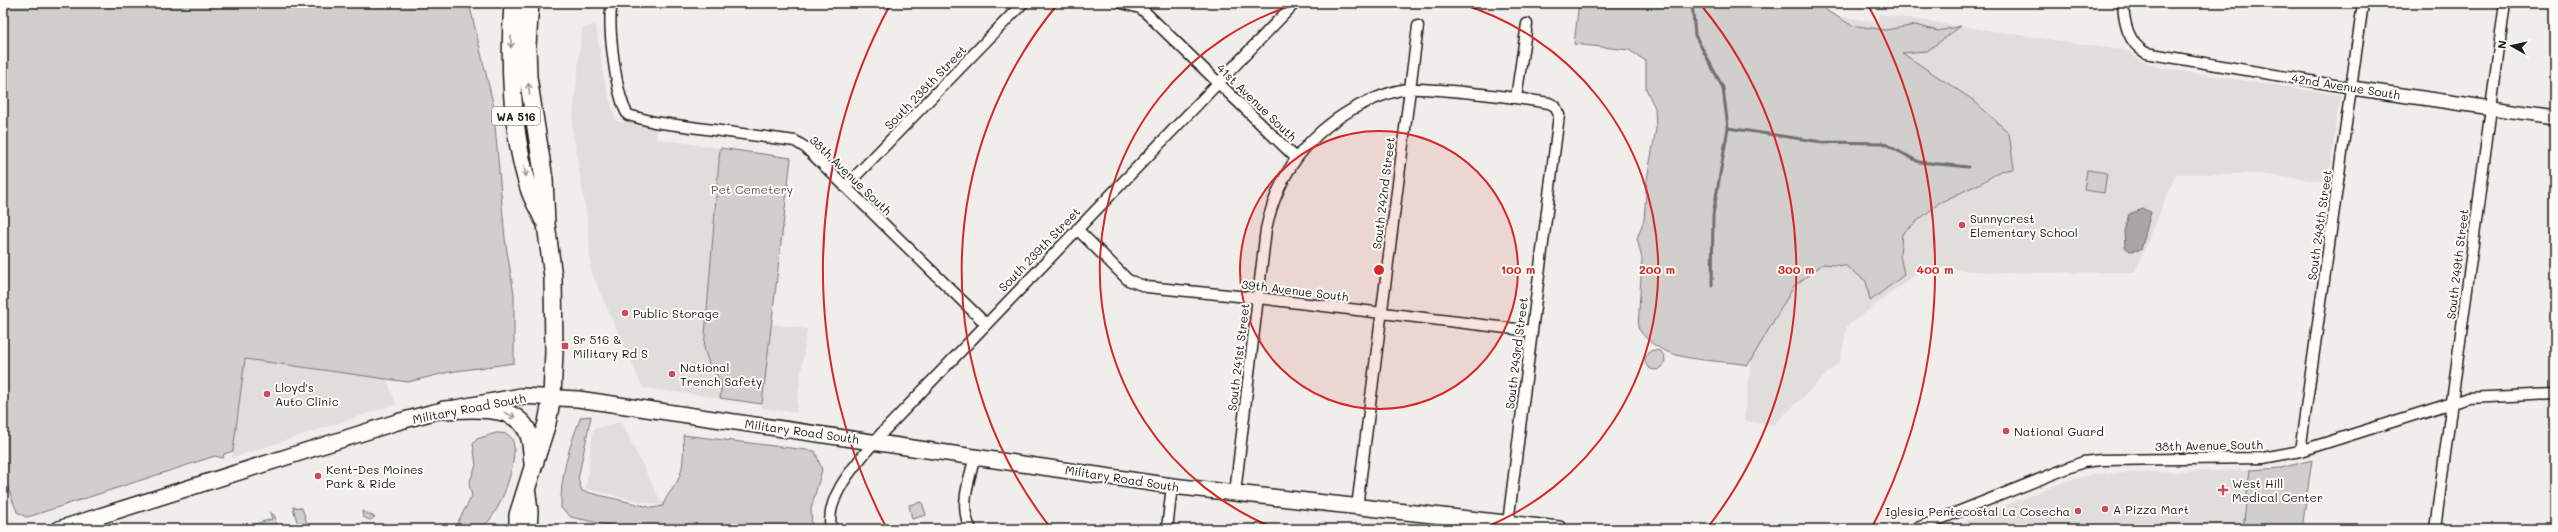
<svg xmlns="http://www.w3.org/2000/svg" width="2558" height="532" font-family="Mali,sans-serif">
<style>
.built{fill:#e0deda}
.green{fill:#d0cfcc;stroke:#767674}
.water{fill:#a8a7a3;stroke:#706f6d}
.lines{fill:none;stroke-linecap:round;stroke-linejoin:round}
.stream{stroke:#706f6d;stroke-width:3}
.minor-casing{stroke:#1c1c1c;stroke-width:13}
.tertiary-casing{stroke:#1c1c1c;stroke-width:16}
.secondary-casing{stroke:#1c1c1c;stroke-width:18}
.trunk-casing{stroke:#1c1c1c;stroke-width:20}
.motorway-casing{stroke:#1c1c1c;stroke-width:22}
.minor{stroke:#fdfcf7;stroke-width:10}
.tertiary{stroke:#fdfcf7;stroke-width:13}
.secondary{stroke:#fdfcf7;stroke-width:15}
.trunk{stroke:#fdfcf7;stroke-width:17}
.motorway{stroke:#fdfcf7;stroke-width:19}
.oneway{stroke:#989794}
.ring{fill:none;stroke:#d62828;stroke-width:2}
.poi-dot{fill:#d1495b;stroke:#fdfcf7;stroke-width:1.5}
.labels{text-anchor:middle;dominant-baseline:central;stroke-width:4;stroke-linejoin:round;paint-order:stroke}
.shield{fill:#fdfcf7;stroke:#605f5e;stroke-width:1}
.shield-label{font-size:11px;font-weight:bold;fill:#1c1c1c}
.street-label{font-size:12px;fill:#1c1c1c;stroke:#fdfcf7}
.park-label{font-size:12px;fill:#5b5b5a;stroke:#fdfcf7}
.poi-label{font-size:12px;fill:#1c1c1c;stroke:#fdfcf7;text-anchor:start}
.centre{fill:#d62828;stroke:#fdfcf7;stroke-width:2}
.ring-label{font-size:12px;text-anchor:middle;font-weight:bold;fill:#d62828;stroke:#fdfcf7;stroke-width:4;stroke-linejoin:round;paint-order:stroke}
</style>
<rect width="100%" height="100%" fill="#f0eeea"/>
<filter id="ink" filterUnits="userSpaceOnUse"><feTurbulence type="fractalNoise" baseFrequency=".025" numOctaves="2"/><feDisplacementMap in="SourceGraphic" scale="8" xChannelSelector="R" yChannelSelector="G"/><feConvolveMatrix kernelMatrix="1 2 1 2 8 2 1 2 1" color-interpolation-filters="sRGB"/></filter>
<g filter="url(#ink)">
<!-- built -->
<path class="built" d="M1795 3 1807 12 1878 22 1879 14 2128 51 2140 60 2161 68 2340 95 2328 182 2259 174H2176L2135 272 2001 273 1926 267 1847 326 1840 361 1774 425 1744 421Z
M596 25 604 79 616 121 657 127 656 139 720 148 704 348 710 367 722 382 720 398 643 388 591 272 588 225 572 127 582 28Z
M772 324 807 329 796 413 762 408Z
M244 359 387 379 396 404 232 458Z
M621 422 663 506 586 489 593 429Z
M2250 470 2243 529H1947L2064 482 2093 474Z"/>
<!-- green -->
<path class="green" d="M3 3H469L493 103 505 239 514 294V363L449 372 408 382 245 359 233 451 224 454 223 458 215 456 31 516 26 517 17 512 3 475Z
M1579 3H1821L1826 10 1851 25 1885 30 1916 25 1938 31 1961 26 1927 51 1902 53 1973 100 2009 133 2014 169 2000 171 1983 182 1939 203 1902 234 1900 255 1904 275 1870 301 1866 281 1846 266 1823 264 1794 286 1748 365C1711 358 1662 365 1638 328L1642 259 1637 238 1644 220 1647 179 1656 129 1655 108 1646 89V61L1629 50 1574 44Z
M720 148 791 158 762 404 720 398 722 382 710 367 704 348Z
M2087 170 2107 173 2104 193 2084 190Z
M1645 360a10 10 0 1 1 20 0a10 10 0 1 1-20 0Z
M591 416 578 479 582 491 653 508 663 506C666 495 672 491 677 482 684 470 684 449 683 435L815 451 822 470 811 509 812 529H626L571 517 561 508C560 477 569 446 581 417Z
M496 433C502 433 509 433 512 439 521 456 498 524 478 529 471 531 461 529 454 529L472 496 469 484 476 465 473 444 477 439Z
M2312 460 2302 529H2243L2250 470 2281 468Z
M922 502 926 515 912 519 909 505Z
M293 507 302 508 309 529H299Z
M362 511 375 517 370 520 363 517Z
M270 512 275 516 276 529 273 524 255 529H238L272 519Z"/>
<!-- water -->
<path class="water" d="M2143 209 2151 212 2141 250 2130 251 2125 247 2124 231 2129 214Z"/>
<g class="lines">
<!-- stream -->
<path class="stream" d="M1692 3 1695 35 1723 88 1728 128 1713 215 1712 286
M1728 128 1822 142 1883 143 1919 162 1968 167"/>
<!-- minor casing -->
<g class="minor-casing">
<path id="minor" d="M612 3C607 25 616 97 628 115L654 122 795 141 806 148 985 323
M1122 3 1140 8 1145 12 1296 158
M2123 3C2124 23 2128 43 2146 53L2352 88
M1516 98 1527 24
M845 187 1023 3
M1077 229 1128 280 1147 287 1258 298 1532 331
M2300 451 2363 3
M1235 493 1266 229C1278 173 1310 131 1360 105 1375 98 1393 90 1409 89 1419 88 1430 90 1440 90 1476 93 1513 97 1549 103L1555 106 1559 115 1508 523
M1357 507 1418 26
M831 529C824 495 861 459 880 435L1295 3
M971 529C958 507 970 478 975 456
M1167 529 1172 486
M1915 529 2083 462 2101 460 2263 458 2300 451 2468 398 2555 394
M2435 529 2505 3"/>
</g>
<!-- tertiary casing -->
<g class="tertiary-casing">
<path id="tertiary" d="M2352 88 2555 117"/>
</g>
<!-- secondary casing -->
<g class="secondary-casing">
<path id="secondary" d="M59 529 397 422 434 412 521 396 578 399 1172 486 1559 529"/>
</g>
<!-- trunk casing -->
<g class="trunk-casing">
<path id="trunk" d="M513 3C509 60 511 133 529 188 532 199 539 209 543 219
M444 410C472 409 522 402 530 439 532 447 532 455 533 463
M518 529V515L547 423 552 396 554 352 553 277 546 224 544 179 528 77 527 45 530 3"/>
</g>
<!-- motorway casing -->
<g class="motorway-casing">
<path id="motorway" d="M526 494 528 512 527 529"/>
</g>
<!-- minor -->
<use href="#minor" class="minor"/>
<!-- tertiary -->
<use href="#tertiary" class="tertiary"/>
<!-- secondary -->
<use href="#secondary" class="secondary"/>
<!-- trunk -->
<use href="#trunk" class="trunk"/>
<!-- motorway -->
<use href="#motorway" class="motorway"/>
</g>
<!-- one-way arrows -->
<defs><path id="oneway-shaft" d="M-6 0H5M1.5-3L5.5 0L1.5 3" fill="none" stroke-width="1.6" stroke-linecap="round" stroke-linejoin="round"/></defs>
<g class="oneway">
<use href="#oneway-shaft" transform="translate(511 42) rotate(90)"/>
<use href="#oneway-shaft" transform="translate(529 89) rotate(-96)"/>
<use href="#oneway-shaft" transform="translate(525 171) rotate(79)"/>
<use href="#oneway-shaft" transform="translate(510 415) rotate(26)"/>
</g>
</g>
<!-- distance rings -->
<circle cx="1379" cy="270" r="139" fill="#d62828" fill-opacity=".12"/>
<g class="ring">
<circle cx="1379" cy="270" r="139"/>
<path d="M1277 529A278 278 0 0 1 1300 3M1458 3A278 278 0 0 1 1481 529"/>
<path d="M1050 527A417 417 0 0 1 1057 5M1701 5A417 417 0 0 1 1708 527"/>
<path d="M886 527A556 556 0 0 1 890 5M1868 5A556 556 0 0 1 1872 527"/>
</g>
<!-- markers -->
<g class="poi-dot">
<circle cx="1962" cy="225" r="4"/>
<circle cx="625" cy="313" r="4"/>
<rect x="561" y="342" width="8" height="8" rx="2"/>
<circle cx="672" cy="374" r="4"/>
<circle cx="267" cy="394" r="4"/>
<circle cx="2006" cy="431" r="4"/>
<circle cx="318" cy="476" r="4"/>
<path d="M2221 484h4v4h4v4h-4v4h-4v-4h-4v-4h4z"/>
<circle cx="2105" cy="509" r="4"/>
<circle cx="2078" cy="511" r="4"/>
</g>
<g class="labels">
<!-- shield labels -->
<rect class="shield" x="492" y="107" width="48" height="18" rx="3"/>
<g class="shield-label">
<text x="516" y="116">WA 516</text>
</g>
<!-- street labels -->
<g class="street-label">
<text transform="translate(2346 86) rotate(9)">42nd Avenue South</text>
<text transform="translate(925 87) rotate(-46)">South 238th Street</text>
<text transform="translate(1257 102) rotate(44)">41st Avenue South</text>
<text transform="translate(851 175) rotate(44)">38th Avenue South</text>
<text transform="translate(1383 193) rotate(-83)">South 242nd Street</text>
<text transform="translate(2319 225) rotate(-82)">South 248th Street</text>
<text transform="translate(1039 249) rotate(-46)">South 239th Street</text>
<text transform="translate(2457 264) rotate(-83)">South 249th Street</text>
<text transform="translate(1295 290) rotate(7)">39th Avenue South</text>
<text transform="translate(1516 353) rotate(-83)">South 243rd Street</text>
<text transform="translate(1238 357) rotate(-83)">South 241st Street</text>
<text transform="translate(469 408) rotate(-11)">Military Road South</text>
<text transform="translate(802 431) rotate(8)">Military Road South</text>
<text transform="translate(2209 445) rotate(-1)">38th Avenue South</text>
<text transform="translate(1122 478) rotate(9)">Military Road South</text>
</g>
<!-- park labels -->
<g class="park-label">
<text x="752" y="189">Pet Cemetery</text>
</g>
<!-- poi labels -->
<g class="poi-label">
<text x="1970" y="218">Sunnycrest<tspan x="1970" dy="14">Elementary School</tspan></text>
<text x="633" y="313">Public Storage</text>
<text x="573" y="339">Sr 516 &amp;<tspan x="573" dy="14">Military Rd S</tspan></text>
<text x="680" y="367">National<tspan x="680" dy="14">Trench Safety</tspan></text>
<text x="275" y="387">Lloyd's<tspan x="275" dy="14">Auto Clinic</tspan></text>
<text x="2014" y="431">National Guard</text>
<text x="326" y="469">Kent-Des Moines<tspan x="326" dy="14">Park &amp; Ride</tspan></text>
<text x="2232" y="483">West Hill<tspan x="2232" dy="14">Medical Center</tspan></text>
<text x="2113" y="509">A Pizza Mart</text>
<text x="2070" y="511" text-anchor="end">Iglesia Pentecostal La Cosecha</text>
</g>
</g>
<circle cx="1379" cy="270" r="6" class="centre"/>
<g class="ring-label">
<text x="1518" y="274">100 m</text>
<text x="1657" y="274">200 m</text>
<text x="1796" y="274">300 m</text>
<text x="1935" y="274">400 m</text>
</g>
<!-- margin -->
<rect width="2558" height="532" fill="none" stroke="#fdfcf7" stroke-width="16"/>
<rect x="8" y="8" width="2542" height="516" fill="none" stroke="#1c1c1c" stroke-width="1.5" filter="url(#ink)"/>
<!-- north arrow -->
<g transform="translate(2512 46) rotate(278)" stroke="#fdfcf7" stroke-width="3" paint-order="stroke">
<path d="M0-3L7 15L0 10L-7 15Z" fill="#1c1c1c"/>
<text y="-6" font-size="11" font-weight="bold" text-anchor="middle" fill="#1c1c1c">N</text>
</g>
</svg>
